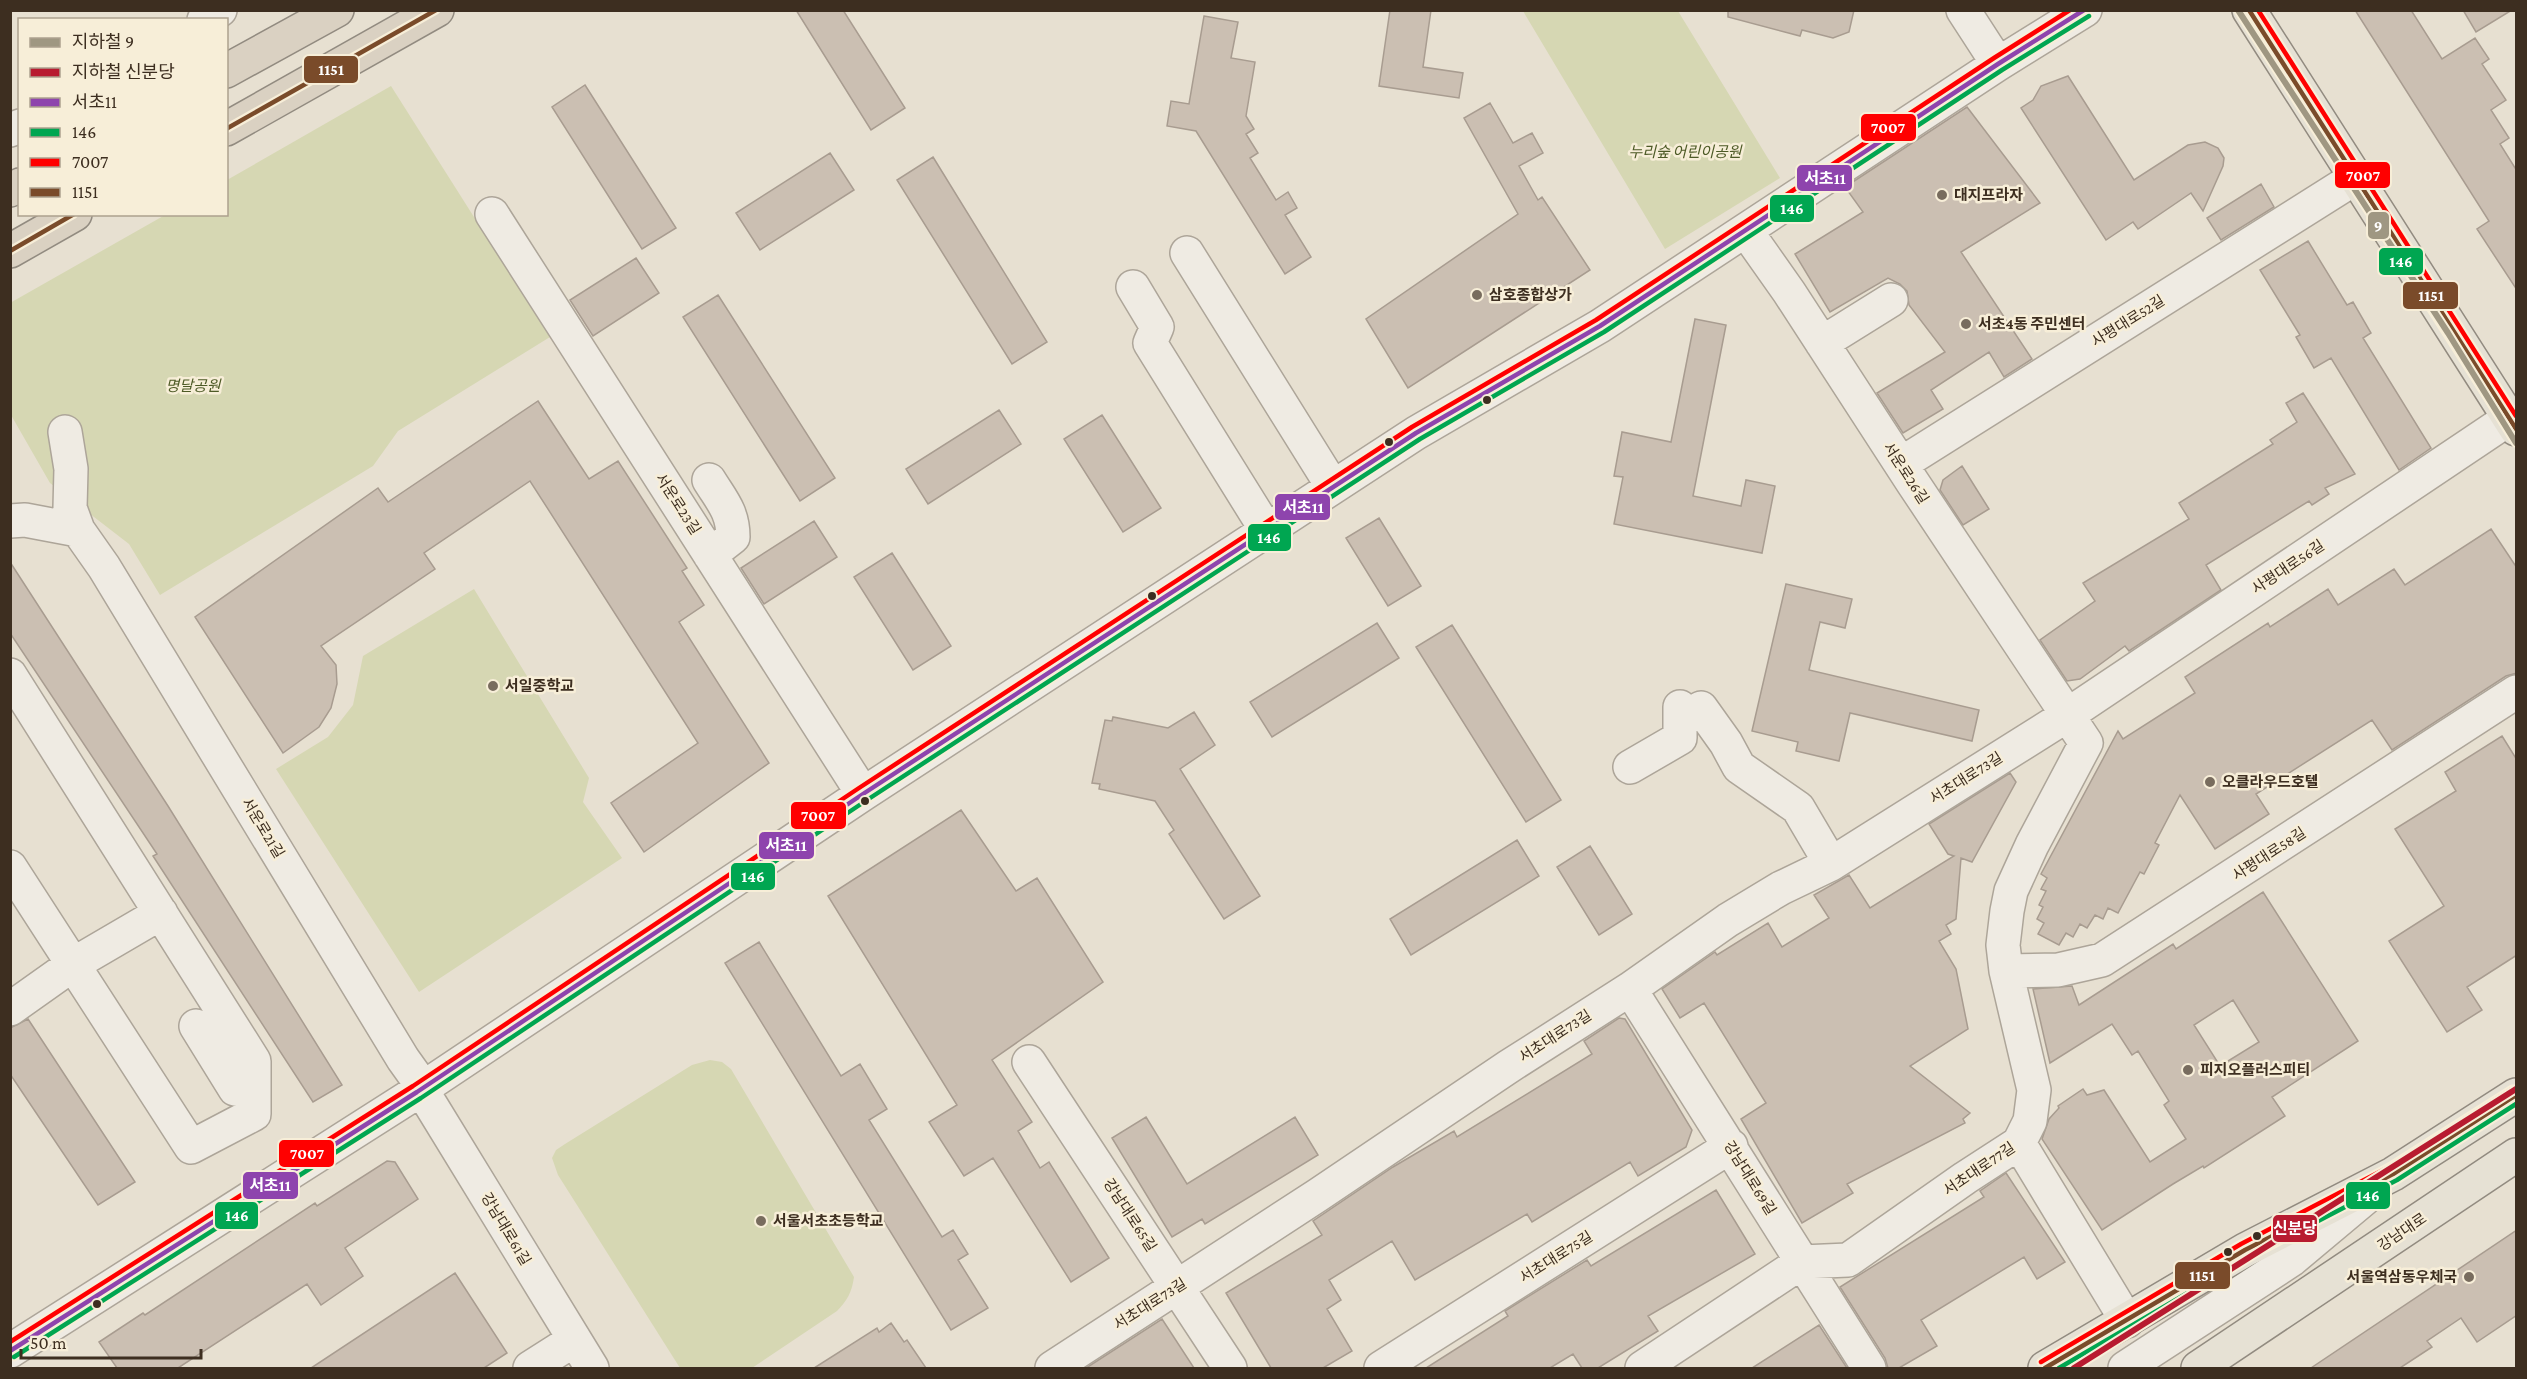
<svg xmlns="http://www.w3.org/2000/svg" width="2527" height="1379" font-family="'Crimson Pro','Noto Sans KR',serif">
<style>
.park{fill:#d6d7b3}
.building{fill:#cbbfb2;stroke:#a89c90;stroke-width:1.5;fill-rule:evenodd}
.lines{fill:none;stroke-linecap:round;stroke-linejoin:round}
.minor-casing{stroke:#ada599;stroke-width:36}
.major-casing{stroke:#928b80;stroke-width:36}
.highway-casing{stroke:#928b80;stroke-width:36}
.minor{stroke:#efebe3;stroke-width:33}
.major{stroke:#e6e1d4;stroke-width:33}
.highway{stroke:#dad1c2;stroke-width:33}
.bus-1-casing{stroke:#f7eed8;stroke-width:9}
.bus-2-casing{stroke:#f7eed8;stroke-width:9}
.bus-3-casing{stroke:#f7eed8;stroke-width:9}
.bus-4-casing{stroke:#f7eed8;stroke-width:9}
.bus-1{stroke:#8e44ad;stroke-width:4.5}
.bus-2{stroke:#00a651;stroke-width:4.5}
.bus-3{stroke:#f00;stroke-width:4.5}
.bus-4{stroke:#7a4b2a;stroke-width:4.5}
.metro-1-casing{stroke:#f7eed8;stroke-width:10}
.metro-2-casing{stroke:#f7eed8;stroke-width:10}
.metro-1{stroke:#9f9782;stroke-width:6}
.metro-2{stroke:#b81b30;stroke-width:6}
.poi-dot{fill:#786c5e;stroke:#f7eed8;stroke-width:2}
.bus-dot{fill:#3d2e20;stroke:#f7eed8;stroke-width:2}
.labels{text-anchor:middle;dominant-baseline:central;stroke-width:5;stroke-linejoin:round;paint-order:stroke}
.park-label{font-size:15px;font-style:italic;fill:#4d5a26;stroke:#f7eed8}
.poi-label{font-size:15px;font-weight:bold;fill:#3d2e20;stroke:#f7eed8;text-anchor:start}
.street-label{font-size:15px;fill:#3d2e20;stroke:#f7eed8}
.line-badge{stroke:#f7eed8;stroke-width:2}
.badge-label{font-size:16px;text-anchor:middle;font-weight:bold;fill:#fff}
</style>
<rect width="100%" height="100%" fill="#e7e0d1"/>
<!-- park -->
<path class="park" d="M1523 11H1678L1780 178 1665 249Z
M391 86 550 337 398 431 373 466 160 595 129 544 50 483 11 415 10 303 165 215 226 214 227 180Z
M474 589 589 778 583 802 622 858 419 992 276 769 328 737 353 705 363 656Z
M710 1060 722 1062 731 1069 854 1277C852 1292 847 1301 837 1311L752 1368H680L558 1175 552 1158 556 1150 565 1144 692 1065Z"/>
<!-- building -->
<path class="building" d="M796 10H843L905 108 871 130Z
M1390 10H1431L1423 67 1463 73 1459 98 1379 86Z
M1728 10H1854L1849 32 1833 38 1802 30 1800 36 1728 17Z
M2355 10H2411L2442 59 2475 38 2489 59 2482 64 2506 100 2491 110 2509 138 2500 144 2517 171V290L2477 229 2489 221Z
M2463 10H2512L2476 32Z
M1204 16 1238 22 1231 58 1255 62 1246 116 1254 129 1246 134 1258 153 1250 158 1276 200 1288 192 1297 208 1285 215 1311 257 1285 274 1196 131 1167 126 1171 101 1189 104Z
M2068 76 2134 180 2188 145 2205 142 2218 148 2224 158 2223 166 2203 211 2191 193 2138 229 2133 222 2106 240 2021 108 2033 100 2041 86Z
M585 85 676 228 642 249 552 107Z
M1490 103 1513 143 1532 133 1543 153 1519 166 1538 200 1542 197 1590 270 1408 388 1366 319 1518 214 1464 118Z
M1967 107 2040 203 1961 252 2032 359 2004 377 1989 352 1931 390 1943 409 1903 433 1877 393 1945 352 1909 305 1907 291 1900 284 1888 278 1830 312 1795 254 1863 212 1845 187Z
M830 153 854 190 760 250 736 213Z
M933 157 1047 342 1012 364 897 180Z
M2261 184 2274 207 2221 240 2207 218Z
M2308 241 2347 305 2353 302 2371 333 2363 338 2431 448 2399 470 2331 358 2314 368 2296 337 2300 335 2260 270Z
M636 258 659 293 593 336 570 300Z
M718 295 835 478 800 501 683 317Z
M1695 319 1726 325 1693 496 1741 506 1746 480 1775 486 1762 553 1614 524 1623 477 1614 476 1622 432 1671 442Z
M2303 393 2355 474 2325 488 2329 494 2312 505 2309 501 2206 565 2221 590 2129 651 2125 646 2080 679 2067 681 2040 640 2095 601 2083 583 2189 519 2179 503 2273 444 2270 440 2297 422 2286 403Z
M538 401 589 479 618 461 687 568 682 571 704 605 679 622 769 763 644 852 611 803 698 743 530 481 424 553 435 569 321 646 336 665 337 684 331 708 319 727 283 753 195 617 378 488 388 502Z
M999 410 1021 444 928 504 906 469Z
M1102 415 1161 508 1123 532 1064 439Z
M1962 466 1989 509 1963 525 1940 490 1943 480Z
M1379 518 1421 586 1388 606 1346 538Z
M814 521 837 557 764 604 741 568Z
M2491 529 2517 568V673L2506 676 2392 750 2372 720 2256 794 2269 814 2215 849 2180 795 2155 843 2159 845 2144 874 2140 872 2118 913 2108 908 2103 919 2095 915 2087 928 2080 924 2073 937 2066 933 2059 945 2038 934 2044 923 2037 919 2043 907 2039 905 2046 891 2041 889 2047 878 2041 874 2118 731 2123 739 2195 693 2185 677 2268 623 2270 627 2328 589 2338 605 2394 569 2405 585Z
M892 553 951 646 913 670 854 577Z
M10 562 168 806 342 1085 313 1102 153 856 157 854 10 633Z
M1786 584 1852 599 1845 628 1820 622 1809 670 1979 710 1972 741 1850 713 1839 761 1796 751 1798 742 1752 731Z
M1377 623 1399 658 1272 737 1250 702Z
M1452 625 1561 800 1526 822 1416 647Z
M1194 712 1215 745 1180 769 1260 896 1224 919 1169 834 1174 830 1155 801 1099 789 1100 784 1092 783 1105 720 1112 721 1113 717 1168 728Z
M2502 736 2517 760V955L2467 987 2482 1010 2447 1032 2389 941 2444 906 2395 829 2456 791 2445 772Z
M2010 773 2016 782 1972 862 1961 858 1956 919 1946 925 1951 934 1939 941 1956 969 1968 1029 1910 1066 1970 1113 1963 1119 1965 1123 1847 1184 1853 1193 1802 1223 1741 1119 1766 1103 1704 1003 1680 1018 1662 989 1715 952 1717 955 1768 923 1782 947 1829 918 1814 895 1849 875 1870 908 1954 856 1948 854 1929 824Z
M961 810 1016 891 1037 878 1103 982 992 1060 1032 1122 1018 1131 1040 1168 1049 1162 1109 1258 1071 1282 993 1158 964 1176 929 1122 957 1105 828 896Z
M1517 840 1539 876 1411 955 1390 919Z
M1590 846 1632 914 1599 935 1557 867Z
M2263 892 2358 1041 2272 1097 2285 1116 2204 1168 2203 1166 2173 1184 2102 1230 2042 1139 2049 1119 2059 1108 2058 1106 2083 1089 2087 1095 2104 1090 2150 1162 2186 1139 2164 1105 2169 1101 2138 1051 2132 1055 2112 1024 2050 1063 2033 989 2072 986 2079 1005 2173 944 2176 949ZM2233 1000 2259 1042 2220 1066 2194 1025Z
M759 942 841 1076 860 1064 887 1109 869 1120 942 1237 953 1230 968 1254 958 1260 988 1308 951 1330 725 963Z
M1619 1018 1625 1019 1692 1130 1686 1147 1638 1176 1630 1162 1532 1222 1527 1214 1415 1280 1392 1241 1329 1280 1341 1300 1327 1309 1352 1351 1323 1368H1271L1226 1293 1322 1235 1313 1221 1393 1167 1454 1131 1457 1137 1592 1054 1584 1041Z
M28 1019 135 1182 98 1205 10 1074V1028Z
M1146 1117 1187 1184 1295 1117 1318 1155 1205 1224 1202 1219 1172 1237 1112 1138Z
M387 1161 395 1162 418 1199 345 1248 363 1276 321 1305 307 1284 178 1368H117L99 1342 143 1313 145 1315 315 1203 317 1206Z
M2006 1173 2065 1262 2037 1279 2024 1257 1921 1320 1937 1346 1899 1368H1888L1885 1358 1840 1287 1984 1197 1980 1191Z
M1716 1190 1755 1254 1648 1316 1658 1331 1598 1368H1582L1573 1354 1550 1368H1426L1508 1316 1505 1311 1587 1260 1591 1266Z
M2517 1230V1315L2477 1342 2461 1318 2427 1341 2432 1347 2400 1368H2311Z
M455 1273 507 1353 484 1368H311Z
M1162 1319 1194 1368H1086Z
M891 1323 904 1342 907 1340 926 1368H814L877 1328 879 1332Z
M1819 1325 1847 1368H1752Z"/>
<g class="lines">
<!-- minor casing -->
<g class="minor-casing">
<path id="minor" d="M1963 10 1998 64
M204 20 220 10
M10 130 20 126
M492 214 863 794
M1187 253 1333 487
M1133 287 1157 327 1150 343 1267 531
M1822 343 1891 300
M65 432 71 469 70 508 78 530
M1901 464 2355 178
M709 480C722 501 733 512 733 537L710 555
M10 521 25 520 78 530 104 567 403 1059 423 1087 426 1097 592 1368
M10 675 254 1061V1114L191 1147 10 867
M1701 708 1726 743 1739 767 1798 808 1831 864
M1630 767 1680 738V707
M2006 971 2058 970 2102 960 2516 692
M1630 989 1869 1368
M10 1009 72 965 161 913
M196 1026 235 1089 252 1092
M1029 1062 1230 1368
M2019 1143 2127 1321
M10 1351 417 1092 863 794 1416 433 1600 326 1998 64 2085 10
M530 1368 574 1340
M1052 1368 1318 1195 1508 1067 1630 989 1728 920 1781 888 1831 864 2066 716 2516 414
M1381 1368 1731 1146
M1642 1368 1802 1262 1848 1260 1965 1178 2019 1143 2030 1121 2034 1090 2006 971 2003 945 2007 911 2011 891 2032 845 2086 743 1913 483 1789 292 1746 231
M2125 1368 2291 1260 2371 1193"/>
</g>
<!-- major casing -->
<g class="major-casing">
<path id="major" d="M2249 10 2516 429
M2045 1368 2245 1250 2393 1174 2516 1095
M2198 1368 2516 1155"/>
</g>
<!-- highway casing -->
<g class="highway-casing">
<path id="highway" d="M226 71 337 10
M226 129 437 10
M10 190 20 185
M10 251 75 214"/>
</g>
<!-- minor -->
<use href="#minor" class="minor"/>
<!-- major -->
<use href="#major" class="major"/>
<!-- highway -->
<use href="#highway" class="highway"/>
<!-- bus-1 casing -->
<g class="bus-1-casing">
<path id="bus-1" d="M10 1351 417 1092 863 794 1416 433 1600 326 1998 64 2084 10"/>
</g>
<!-- bus-2 casing -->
<g class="bus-2-casing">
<path id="bus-2" d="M2243 14 2510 433
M14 1357 421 1098 867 800 1420 439 1604 332 2002 70 2089 16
M2059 1368 2249 1257 2397 1180 2516 1104"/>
</g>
<!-- bus-3 casing -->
<g class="bus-3-casing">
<path id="bus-3" d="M2258 10 2516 416
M10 1342 413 1086 859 788 1412 427 1596 320 1994 58 2070 10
M2041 1362 2241 1244 2389 1167 2512 1089"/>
</g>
<!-- bus-4 casing -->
<g class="bus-4-casing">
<path id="bus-4" d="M2249 10 2516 429
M226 129 436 10
M10 251 74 214
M2045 1368 2245 1250 2393 1174 2516 1095"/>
</g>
<!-- bus-1 -->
<use href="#bus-1" class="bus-1"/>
<!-- bus-2 -->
<use href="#bus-2" class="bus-2"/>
<!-- bus-3 -->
<use href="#bus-3" class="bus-3"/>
<!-- bus-4 -->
<use href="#bus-4" class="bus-4"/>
<!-- metro-1 casing -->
<g class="metro-1-casing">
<path id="metro-1" d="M2238 10 2448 333 2516 443"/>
</g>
<!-- metro-2 casing -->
<g class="metro-2-casing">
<path id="metro-2" d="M2074 1368 2516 1089"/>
</g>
<!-- metro-1 -->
<use href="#metro-1" class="metro-1"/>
<!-- metro-2 -->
<use href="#metro-2" class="metro-2"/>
</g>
<!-- markers -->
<g class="poi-dot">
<circle cx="1942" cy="195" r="6"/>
<circle cx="1477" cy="295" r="6"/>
<circle cx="1966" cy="324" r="6"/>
<circle cx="493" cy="686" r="6"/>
<circle cx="2210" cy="782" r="6"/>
<circle cx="2188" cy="1070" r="6"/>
<circle cx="761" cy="1221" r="6"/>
<circle cx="2469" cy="1277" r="6"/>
</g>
<g class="bus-dot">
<circle cx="1487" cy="400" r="5"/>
<circle cx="1389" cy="442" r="5"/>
<circle cx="1152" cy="596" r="5"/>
<circle cx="865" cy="801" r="5"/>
<circle cx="2257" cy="1236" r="5"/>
<circle cx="2228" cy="1252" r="5"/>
<circle cx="97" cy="1304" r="5"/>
</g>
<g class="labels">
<!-- park labels -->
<g class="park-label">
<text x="1685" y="152">누리숲 어린이공원</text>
<text x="193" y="386">명달공원</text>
</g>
<!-- poi labels -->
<g class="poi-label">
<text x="1954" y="195">대지프라자</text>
<text x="1489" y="295">삼호종합상가</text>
<text x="1978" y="324">서초4동 주민센터</text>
<text x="505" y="686">서일중학교</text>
<text x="2222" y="782">오클라우드호텔</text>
<text x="2200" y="1070">피지오플러스피티</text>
<text x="773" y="1221">서울서초초등학교</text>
<text x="2457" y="1277" text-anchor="end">서울역삼동우체국</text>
</g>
<!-- street labels -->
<g class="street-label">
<text transform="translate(2128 321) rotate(-32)">사평대로52길</text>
<text transform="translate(1906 473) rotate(57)">서운로26길</text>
<text transform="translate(678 504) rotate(57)">서운로23길</text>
<text transform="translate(2288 567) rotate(-34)">사평대로56길</text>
<text transform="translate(1966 778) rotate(-32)">서초대로73길</text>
<text transform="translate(263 828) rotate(59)">서운로21길</text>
<text transform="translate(2269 854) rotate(-33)">사평대로58길</text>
<text transform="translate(1555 1036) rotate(-33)">서초대로73길</text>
<text transform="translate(1979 1169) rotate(-34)">서초대로77길</text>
<text transform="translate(1750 1178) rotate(58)">강남대로69길</text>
<text transform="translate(1130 1215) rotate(57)">강남대로65길</text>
<text transform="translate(506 1229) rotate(59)">강남대로61길</text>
<text transform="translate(2402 1232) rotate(-34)">강남대로</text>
<text transform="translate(1556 1257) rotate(-32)">서초대로75길</text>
<text transform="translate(1150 1304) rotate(-32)">서초대로73길</text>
</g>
</g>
<g class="line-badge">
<rect x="303" y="55" width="56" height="29" rx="6" fill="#7a4b2a"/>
<rect x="1860" y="113" width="57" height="29" rx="6" fill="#f00"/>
<rect x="2334" y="161" width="57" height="28" rx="6" fill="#f00"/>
<rect x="1796" y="164" width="57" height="28" rx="6" fill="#8e44ad"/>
<rect x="1769" y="194" width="46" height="29" rx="6" fill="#00a651"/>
<rect x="2367" y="211" width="23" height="29" rx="6" fill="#9f9782"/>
<rect x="2378" y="247" width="46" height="29" rx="6" fill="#00a651"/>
<rect x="2402" y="281" width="57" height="29" rx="6" fill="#7a4b2a"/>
<rect x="1274" y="493" width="57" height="28" rx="6" fill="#8e44ad"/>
<rect x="1247" y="523" width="45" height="29" rx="6" fill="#00a651"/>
<rect x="790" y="801" width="57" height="29" rx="6" fill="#f00"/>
<rect x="758" y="831" width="57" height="29" rx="6" fill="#8e44ad"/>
<rect x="730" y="862" width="46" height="29" rx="6" fill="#00a651"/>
<rect x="278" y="1139" width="57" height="29" rx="6" fill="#f00"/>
<rect x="242" y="1171" width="57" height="29" rx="6" fill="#8e44ad"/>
<rect x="2345" y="1181" width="46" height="29" rx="6" fill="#00a651"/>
<rect x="214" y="1201" width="45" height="29" rx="6" fill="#00a651"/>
<rect x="2272" y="1214" width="46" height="29" rx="6" fill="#b81b30"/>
<rect x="2174" y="1261" width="57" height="29" rx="6" fill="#7a4b2a"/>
</g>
<g class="badge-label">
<text x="331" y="75">1151</text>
<text x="1888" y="133">7007</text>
<text x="2363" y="181">7007</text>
<text x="1825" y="184">서초11</text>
<text x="1792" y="214">146</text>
<text x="2378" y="231">9</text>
<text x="2401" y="267">146</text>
<text x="2431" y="301">1151</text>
<text x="1303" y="513">서초11</text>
<text x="1269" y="543">146</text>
<text x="818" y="821">7007</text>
<text x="786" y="851">서초11</text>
<text x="753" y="882">146</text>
<text x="307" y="1159">7007</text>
<text x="270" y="1191">서초11</text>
<text x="2368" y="1201">146</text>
<text x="237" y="1221">146</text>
<text x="2295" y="1234">신분당</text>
<text x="2202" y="1281">1151</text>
</g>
<!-- border -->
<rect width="2527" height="1379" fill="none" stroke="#3d2e20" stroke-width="24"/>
<!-- legend -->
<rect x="18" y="18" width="210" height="198" fill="#f7eed8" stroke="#ada18e" stroke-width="1.5"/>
<rect x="30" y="38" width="30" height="9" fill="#9f9782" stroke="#ada18e" stroke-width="1.5"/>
<text x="72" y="48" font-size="18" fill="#3d2e20">지하철 9</text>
<rect x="30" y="68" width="30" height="9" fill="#b81b30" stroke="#ada18e" stroke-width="1.5"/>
<text x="72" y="78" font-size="18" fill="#3d2e20">지하철 신분당</text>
<rect x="30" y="98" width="30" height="9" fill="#8e44ad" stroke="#ada18e" stroke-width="1.5"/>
<text x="72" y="108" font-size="18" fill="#3d2e20">서초11</text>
<rect x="30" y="128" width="30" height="9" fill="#00a651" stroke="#ada18e" stroke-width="1.5"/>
<text x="72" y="138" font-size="18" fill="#3d2e20">146</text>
<rect x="30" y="158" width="30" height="9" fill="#ff0000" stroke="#ada18e" stroke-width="1.5"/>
<text x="72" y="168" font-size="18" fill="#3d2e20">7007</text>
<rect x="30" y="188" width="30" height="9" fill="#7a4b2a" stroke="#ada18e" stroke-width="1.5"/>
<text x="72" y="198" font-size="18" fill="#3d2e20">1151</text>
<!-- scale -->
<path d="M21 1349v9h180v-9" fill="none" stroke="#3d2e20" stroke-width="3"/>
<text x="30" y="1349" font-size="18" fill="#3d2e20" stroke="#f7eed8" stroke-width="4.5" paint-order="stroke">50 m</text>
</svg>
